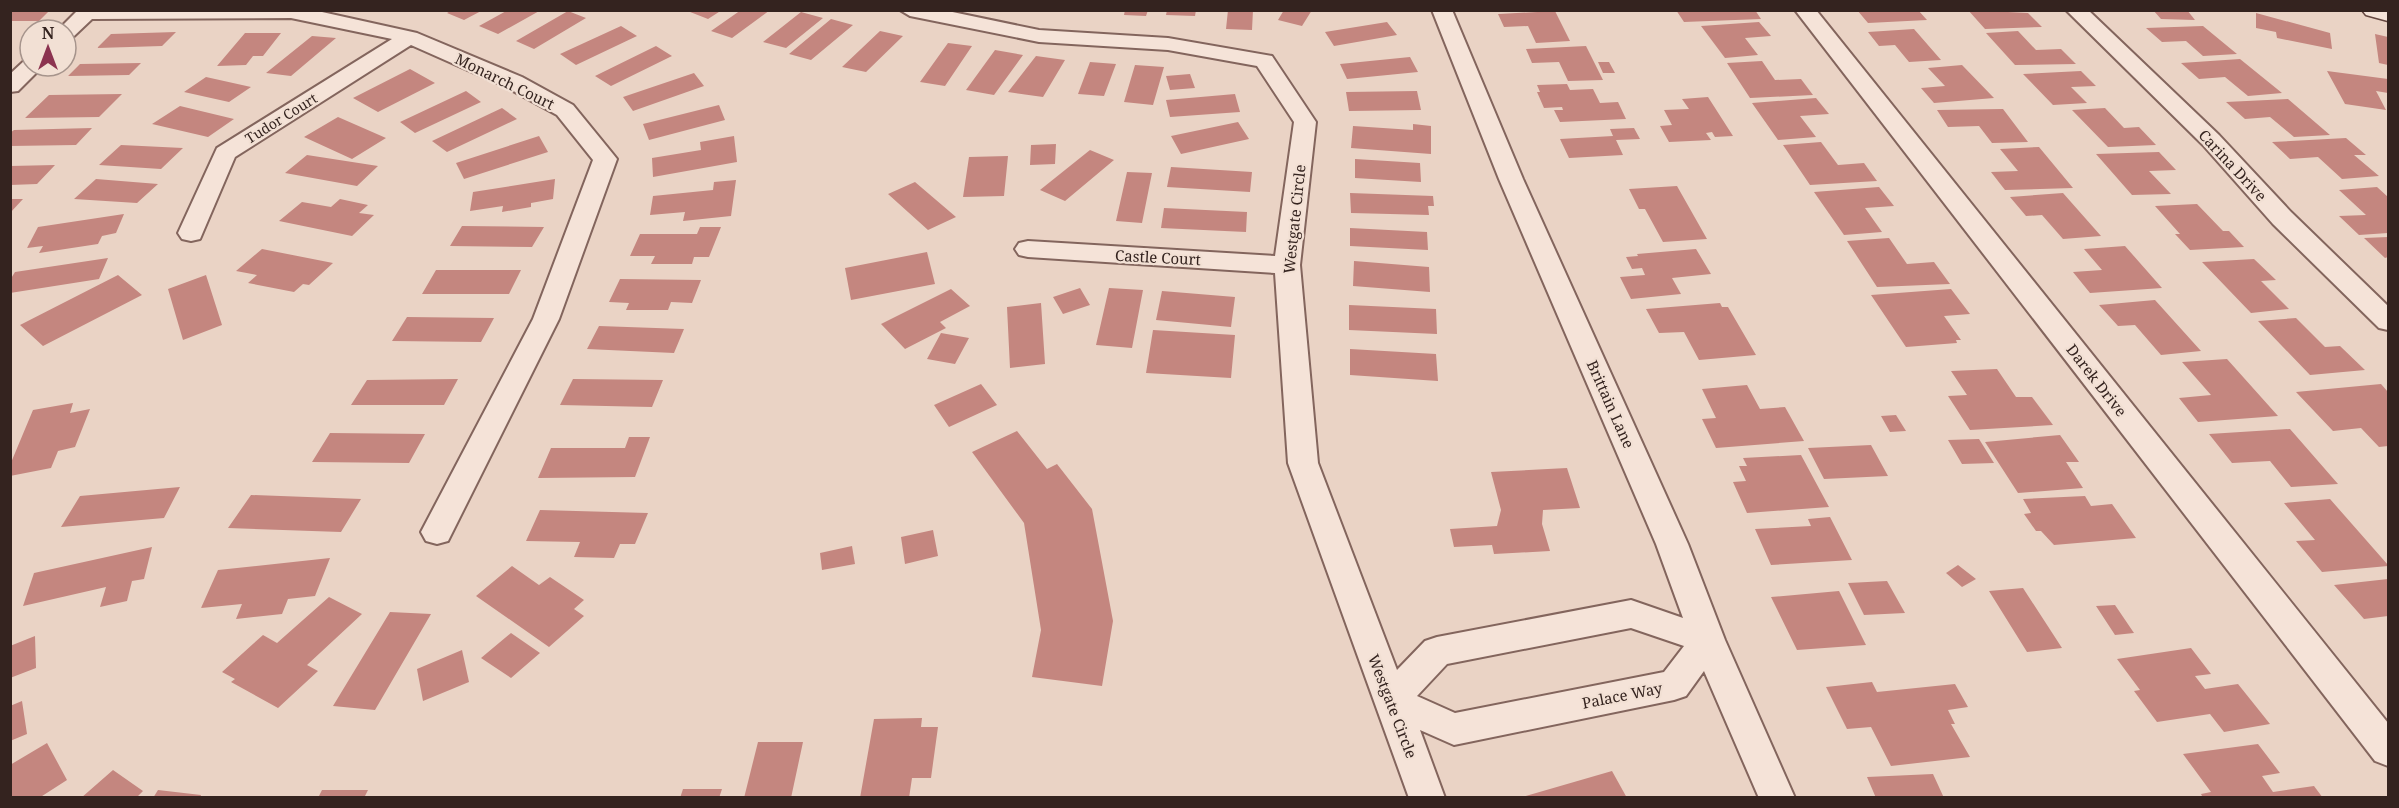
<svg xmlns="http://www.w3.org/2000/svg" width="2399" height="808" font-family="'Noto Serif',serif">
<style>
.building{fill:#c4867f}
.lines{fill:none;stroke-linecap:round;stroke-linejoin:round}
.street-casing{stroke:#83655d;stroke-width:4}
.secondary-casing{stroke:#654740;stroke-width:3}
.street{fill:#f5e3d8;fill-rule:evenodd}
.secondary{fill:#f5e3d8;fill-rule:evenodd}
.labels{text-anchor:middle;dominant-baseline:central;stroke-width:4.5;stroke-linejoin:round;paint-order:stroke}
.far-street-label{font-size:14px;fill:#34231f;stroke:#f2e0d4}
.street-label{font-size:15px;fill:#34231f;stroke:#f2e0d4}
</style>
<rect width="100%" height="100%" fill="#ead3c5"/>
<!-- building -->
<path class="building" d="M10 10H50L39 21H10Z
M452 10H483L464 20 447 13Z
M508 10H541L498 34 479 26Z
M685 10H722L708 19Z
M741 10H770L732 38 711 31Z
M1125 10H1148L1146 16 1124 15Z
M1167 10H1196L1195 16 1166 15Z
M1228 10H1253L1252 30 1226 29Z
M1284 10H1312L1302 26 1278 20Z
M1676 10H1755L1761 19 1684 22Z
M1857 10H1918L1927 20 1868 23Z
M1968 10 2028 13 2042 27 1985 29Z
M2153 10H2187L2195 20 2161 19Z
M568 11 586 18 534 49 516 41Z
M1555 11 1570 41 1536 43 1528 26 1504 27 1498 14Z
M801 12 823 18 786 48 763 42Z
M2256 13 2330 33 2332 49 2277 38 2276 32 2256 28Z
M831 19 853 25 811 60 789 54Z
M1387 22 1397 35 1334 46 1325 32Z
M1759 22 1771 36 1745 38 1758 55 1725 58 1701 26Z
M621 26 637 36 576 65 560 54Z
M2203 26 2237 54 2203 56 2186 41 2162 42 2146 28Z
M1914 29 1941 60 1909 62 1895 45 1879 46 1868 32Z
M880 31 903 36 866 72 842 67Z
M2018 31 2036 50 2061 49 2076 64 2015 65 1986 33Z
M176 32 162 46 97 48 111 34Z
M245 33H281L263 56H253L246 65 217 66Z
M2375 34 2388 37V65L2379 63Z
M312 36 336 38 291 76 266 73Z
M948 43 972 46 945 86 920 82Z
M656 46 672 56 611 86 595 76Z
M1586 46 1603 80 1568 81 1559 62 1532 63 1526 49Z
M995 50 1023 55 994 95 966 90Z
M1036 56 1065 60 1043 97 1008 92Z
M1410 57 1418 72 1347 79 1340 64Z
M2240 59 2282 93 2248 96 2225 77 2199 79 2181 63Z
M1762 61 1775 80 1801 79 1813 95 1750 98 1727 63Z
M1090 62 1116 64 1104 96 1078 94Z
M1598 62H1609L1615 73H1603Z
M141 63 129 75 68 76 80 64Z
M1135 65 1164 67 1153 105 1124 102Z
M1962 65 1994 98 1934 103 1921 88 1945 86 1928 68Z
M410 69 435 83 378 112 353 98Z
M2081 71 2096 86 2071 87 2087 103 2053 105 2023 74Z
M2327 71 2388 79V93L2376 91 2386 110 2345 104Z
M694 73 704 86 633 111 623 97Z
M1190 74 1195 88 1170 90 1166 76Z
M206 77 251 87 229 102 184 92Z
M1567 84 1570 90 1593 89 1600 103 1618 102 1626 119 1560 122 1554 110H1563L1562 107 1544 108 1537 92H1540L1537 85Z
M466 91 481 102 415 133 400 122Z
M1417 91 1421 110 1349 111 1346 92Z
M122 94 99 117 25 118 49 95Z
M1235 94 1240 112 1170 117 1166 100Z
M1708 97 1733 136 1715 137 1712 132 1706 133 1711 140 1669 142 1660 126 1672 125 1664 110 1689 109 1682 99Z
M1816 98 1829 114 1800 116 1816 137 1778 140 1752 103Z
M2288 99 2330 135 2294 137 2270 117 2245 119 2226 102Z
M719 105 725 120 649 140 643 124Z
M180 106 234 119 208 137 152 124Z
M502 108 517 119 447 152 432 141Z
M2105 108 2124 128 2139 127 2156 145 2108 147 2072 110Z
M2003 109 2028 142 1992 143 1979 126 1948 127 1937 110Z
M338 117 386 138 352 159 304 137Z
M1238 122 1249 139 1181 154 1171 136Z
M1413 124 1431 126V154L1351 148 1353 126 1413 130Z
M92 128 76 145 10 146V133L14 130Z
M1634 128 1640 139 1616 140 1623 155 1569 158 1560 139 1613 136 1610 129Z
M539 136 548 152 464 179 456 163Z
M734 136 737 162 653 177 652 158 701 150 700 142Z
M2346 138 2366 155H2354L2379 176 2342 179 2318 157 2290 159 2272 142Z
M1821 142 1838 165 1864 163 1877 181 1810 185 1783 145Z
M1056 144 1055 164 1030 165 1031 145Z
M121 145 183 148 161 169 99 165Z
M2039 147 2073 188 2005 190 1991 172 2018 171 2000 149Z
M1090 150 1114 160 1065 201 1040 190Z
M2159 152 2176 170 2149 171 2171 194 2132 195 2096 154Z
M307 155 378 166 357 186 285 173Z
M1008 156 1004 196 963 197 969 157Z
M1355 159 1420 163 1421 182 1355 178Z
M55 165 37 184 10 185V166Z
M1171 167 1252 172 1250 192 1167 187Z
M1127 172 1152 173 1142 223 1116 221Z
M96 179 158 184 137 203 74 199Z
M555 179 553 199 531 203V207L502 212 503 206 470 211 473 192Z
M736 180 731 216 683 221 685 212 650 215 653 196 713 190 714 182Z
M915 182 956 217 928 230 888 194Z
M1677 186 1707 239 1663 242 1645 209H1639L1629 189Z
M1879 187 1894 206 1865 208 1882 232 1844 235 1814 192Z
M2377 187 2388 197V233L2359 235 2339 216 2366 215 2339 190Z
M1350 193 1433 196 1434 206H1428L1429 215 1351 213Z
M2063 193 2101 236 2063 239 2042 215 2026 216 2010 197Z
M10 199H23L10 213Z
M340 199 368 205 359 213 374 215 352 236 279 221 302 202 331 207Z
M2197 204 2223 231H2229L2244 247 2190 250 2175 234H2180L2155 206Z
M1164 208 1247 212 1246 232 1161 228Z
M124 214 116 233 102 236 98 244 39 253 43 246 27 248 38 227Z
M462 226 544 227 532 247 450 246Z
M700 227H721L709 257H694L692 264H651L655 256H630L640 234H697Z
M1350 228 1427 232 1428 250 1350 246Z
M2388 237V257L2385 258 2364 238Z
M1889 238 1907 264 1934 262 1950 284 1877 287 1847 241Z
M2125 246 2162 288 2090 293 2073 272 2102 270 2084 249Z
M262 249 333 263 309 285 303 284 294 292 248 283 257 275 236 271Z
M1696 249 1711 274 1672 278 1681 294 1631 299 1620 277 1645 275 1642 268 1632 269 1626 257 1638 256 1637 254Z
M927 252 935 284 851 300 845 268Z
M108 258 99 279 10 293V280L15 272Z
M2254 259 2276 280 2261 281 2289 309 2251 313 2202 262Z
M1354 261 1429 267 1430 292 1353 286Z
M436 270H521L509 294H422Z
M118 275 142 295 43 346 20 325Z
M206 275 222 325 183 340 168 289Z
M620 279 701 280 692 303 671 302 668 310H626L629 303 609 302Z
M1080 288 1090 305 1063 314 1053 297Z
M1109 288 1143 290 1132 348 1096 345Z
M951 289 970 306 940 322 946 328 905 349 881 324Z
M1951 289 1970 314 1944 316 1961 340H1956L1957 343 1906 347 1871 295Z
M1162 291 1235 297 1231 327 1156 320Z
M2155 300 2201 351 2161 355 2135 325 2118 326 2099 305Z
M1041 303 1045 364 1010 368 1007 307Z
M1720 303 1722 307H1728L1756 355 1699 360 1684 332 1659 333 1646 309Z
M1349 305 1436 309 1437 334 1349 330Z
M407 317 494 318 481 342 392 341Z
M2296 318 2325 347 2340 346 2365 370 2310 375 2258 321Z
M599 326 684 329 674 353 587 349Z
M1153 330 1235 335 1231 378 1146 373Z
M941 333 969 338 955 364 927 359Z
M1350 349 1436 354 1438 381 1350 375Z
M2227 359 2278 416 2198 422 2179 398 2211 395 2182 362Z
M1997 369 2016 397H2032L2053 425 1970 430 1948 396 1967 395 1951 371Z
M458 379 444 405H351L367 380Z
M573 379 663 380 652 407 560 405Z
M981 384 997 405 949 427 934 405Z
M2381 384 2388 392V446L2379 447 2361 428 2333 431 2296 392Z
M1747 385 1760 409 1785 407 1804 441 1716 448 1702 419 1716 418 1702 389Z
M73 403 70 413 90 409 75 447 58 451 51 468 10 476V465L33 410Z
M1896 415 1906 431 1890 432 1881 416Z
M2290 429 2338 484 2291 487 2270 461 2232 463 2209 434Z
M1017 431 1047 469 1057 464 1092 509 1113 621 1102 686 1032 677 1041 630 1024 523 972 452Z
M330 433 425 434 409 463 312 462Z
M2060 435 2079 462H2066L2083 488 2018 493 1985 442Z
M629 437H650L635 477 538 478 551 448H625Z
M1979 439 1994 463 1962 464 1948 440Z
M1871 445 1888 476 1824 479 1808 448Z
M1801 455 1829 507 1747 513 1733 482 1746 481 1739 466H1747L1743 458Z
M1567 468 1580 508 1543 510 1542 524 1550 551 1494 554 1492 545 1454 547 1450 529 1497 526 1501 510 1491 472Z
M180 487 164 518 61 527 80 496Z
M251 495 361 499 341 532 228 528Z
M2085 496 2091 506 2112 504 2136 538 2054 545 2041 531H2036L2024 514 2031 513 2023 499Z
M2330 499 2388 565V566L2322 572 2296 541 2315 540 2284 503Z
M540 510 648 513 635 544H620L614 558 574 557 580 542 526 541Z
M1830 517 1852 560 1771 565 1755 529 1811 526 1808 519Z
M933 530 938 556 905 564 901 537Z
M852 546 855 564 822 570 820 553Z
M152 547 144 579 132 581 127 601 100 607 106 587 23 606 34 573Z
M330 558 315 596 288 599 282 614 236 619 242 604 201 608 218 570Z
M1958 565 1976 579 1962 587 1946 573Z
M512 566 539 585 550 577 584 600 574 609 584 616 549 647 476 596Z
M2388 579V616L2364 619 2334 585Z
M1887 581 1905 613 1864 615 1848 583Z
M2023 588 2062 648 2027 652 1989 591Z
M1839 591 1866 645 1797 650 1771 597Z
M329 597 362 614 307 665 318 671 278 708 231 682 235 679 222 672 263 635 277 643Z
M2115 605 2134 633 2115 635 2096 606Z
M390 612 431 614 375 710 333 706Z
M511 633 540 653 511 678 481 658Z
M35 636 36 668 10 678V646Z
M2191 648 2211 674 2195 676 2205 689 2238 684 2270 724 2224 732 2210 714 2157 722 2134 691 2140 690 2117 659Z
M462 650 469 682 423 701 417 669Z
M1872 682 1877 692 1955 684 1968 707 1948 710 1955 724H1951L1970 757 1891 766 1871 727 1847 729 1826 687Z
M22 701 27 734 10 741V706Z
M922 718 921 727H938L931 778H912L909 798H860L874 719Z
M758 742H803L791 798H744Z
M47 743 67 780 39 798H10V765Z
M2258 744 2280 773 2262 776 2273 792 2314 786 2323 798H2203L2201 794 2211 792 2183 754Z
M113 770 143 791 136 798H81Z
M1612 771 1627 798H1522V797Z
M1933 774 1944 798H1876L1867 777Z
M683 789H722L719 798H680Z
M158 790 201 795 200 798H153Z
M322 790H368L364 798H318Z"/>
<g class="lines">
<!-- street casing -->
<g class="street-casing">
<path id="street" d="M78 10H313L417 33 522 77 573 105 613 154 617 159 559 319 448 541 437 544 426 541 421 532 533 319 593 160 557 115 506 87 411 45 235 157 200 239 191 241 182 239 178 233 217 148 392 39 291 18 92 19 73 37 66 39V30H58Z
M900 10H943L1039 30 1168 38 1272 56 1316 122 1300 265 1318 463 1397 670 1425 641 1437 637 1631 600 1683 618 1656 544 1499 179 1432 10H1452L1523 179 1688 544 1725 640 1795 798H1759L1704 671 1686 696 1674 700 1454 745 1420 730 1445 798H1409L1288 463 1275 273 1028 257 1019 255 1015 249 1019 243 1028 241 1275 256 1294 122 1257 66 1168 50 1039 42 910 16ZM1631 628 1684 646 1664 672 1455 713 1417 696 1447 664Z
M1795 10H1816L2388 723V766L2375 761Z
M2066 10H2088L2219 135 2291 212 2388 306V330L2379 328 2273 224 2203 145Z
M30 60V66H43L18 91 10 92V74L24 61Z"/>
</g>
<!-- secondary casing -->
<g class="secondary-casing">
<path id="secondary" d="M2362 10H2388V21L2366 15Z"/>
</g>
<!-- street -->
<use href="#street" class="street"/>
<!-- secondary -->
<use href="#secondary" class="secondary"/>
</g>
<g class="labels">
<!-- far-street labels -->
<g class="far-street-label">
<text transform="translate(281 118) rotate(-32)">Tudor Court</text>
</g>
<!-- street labels -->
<g class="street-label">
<text transform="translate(505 81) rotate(26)">Monarch Court</text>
<text transform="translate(2233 165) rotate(47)">Carina Drive</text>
<text transform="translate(1294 219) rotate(-84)">Westgate Circle</text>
<text transform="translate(1158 257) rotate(3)">Castle Court</text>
<text transform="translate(2097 380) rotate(52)">Darek Drive</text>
<text transform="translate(1611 404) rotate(66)">Brittain Lane</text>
<text transform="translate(1622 695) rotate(-11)">Palace Way</text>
<text transform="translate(1393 706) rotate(69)">Westgate Circle</text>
</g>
</g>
<!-- border -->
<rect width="2399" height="808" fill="none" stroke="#34231f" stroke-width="24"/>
<!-- north arrow -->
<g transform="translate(48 48)"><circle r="28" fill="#f2e0d4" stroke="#a6948c" stroke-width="1.5"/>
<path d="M0-4.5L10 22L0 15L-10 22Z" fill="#8c3350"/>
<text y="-9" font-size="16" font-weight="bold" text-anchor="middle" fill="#34231f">N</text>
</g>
</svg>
